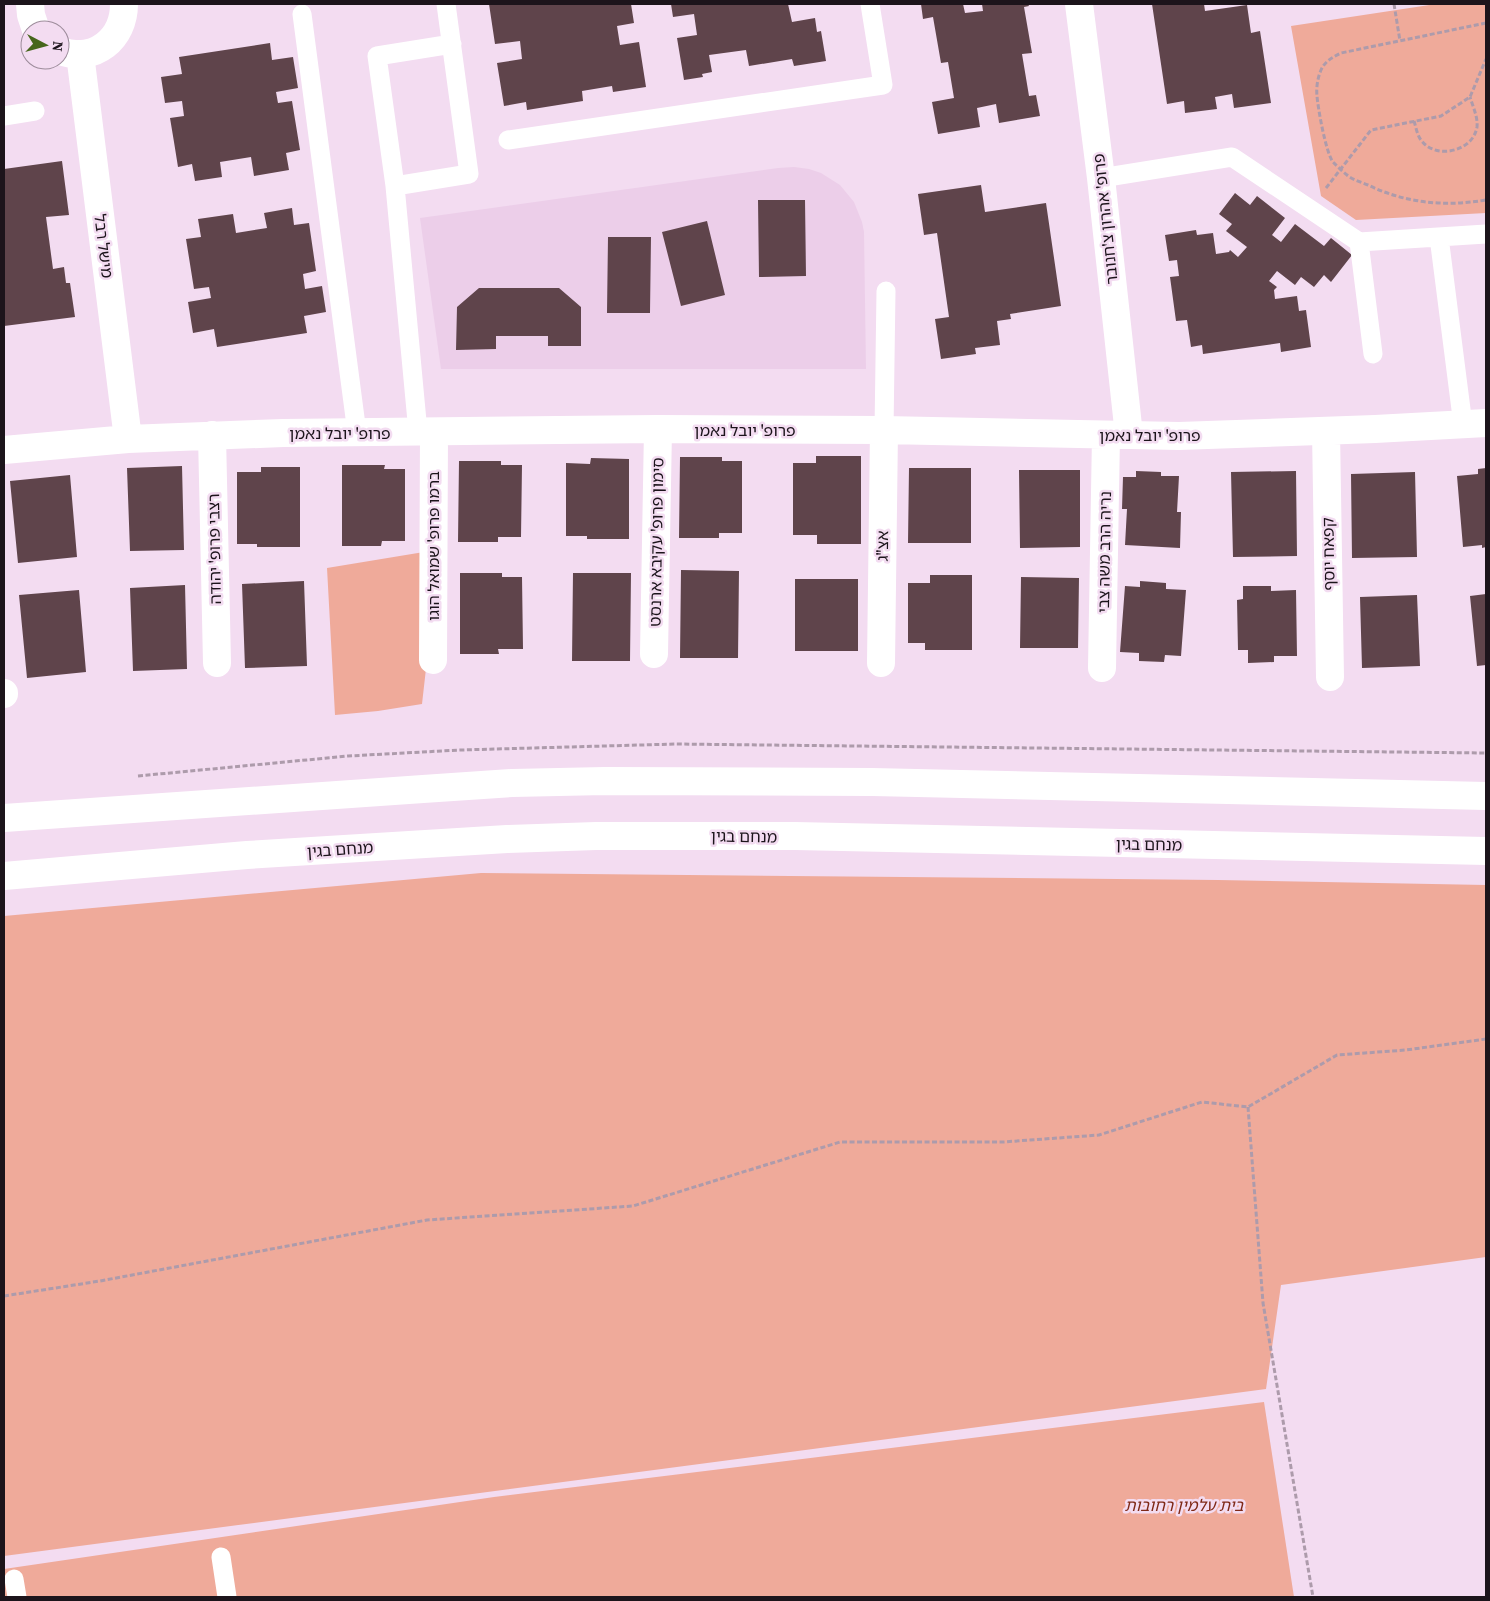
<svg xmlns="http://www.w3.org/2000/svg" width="1490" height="1601" font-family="'Source Serif 4','Noto Sans Hebrew',serif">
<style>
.built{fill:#eccee9}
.green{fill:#efaa9a}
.building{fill:#5f444b}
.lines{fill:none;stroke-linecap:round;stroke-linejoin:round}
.path{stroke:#ad9bab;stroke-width:3;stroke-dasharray:5 2.5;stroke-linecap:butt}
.lane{stroke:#fff;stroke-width:19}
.street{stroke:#fff;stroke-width:28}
.primary{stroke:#fff;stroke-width:28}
.labels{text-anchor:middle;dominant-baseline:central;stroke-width:5;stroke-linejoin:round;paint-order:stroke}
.street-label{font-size:16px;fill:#1c141b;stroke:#f3dcf1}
.park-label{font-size:16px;font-style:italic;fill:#7f2917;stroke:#f3dcf1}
</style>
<rect width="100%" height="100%" fill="#f3dcf1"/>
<!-- built -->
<path class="built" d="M794 167 809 169 821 173 840 185 854 202 862 222 864 232 866 369H441L420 218 778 168Z"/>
<!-- green -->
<path class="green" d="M1436 4H1486V213L1356 220 1321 196 1291 26Z
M430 551 428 651 422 704 378 711 335 715 327 568Z
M481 873 1218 880 1486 885V1257L1281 1285 1266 1389 4 1556V916Z
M1264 1402 1294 1597H4V1569L494 1497Z"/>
<!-- building -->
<path class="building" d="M489 4H631L634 23 617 26 620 45 639 42 646 87 613 92 612 86 582 91 583 101 527 110 526 102 504 106 497 63 522 59 520 41 495 44Z
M671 4H788L792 22 815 18 817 32 821 31 826 61 794 66 792 59 749 66 746 50 709 55 712 72 702 74 703 77 684 80 677 38 697 35 694 14 673 17Z
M921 4H963L965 13 983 11 982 4H1028L1029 6 1024 7 1032 53 1022 54 1029 96 1036 95 1040 116 999 123 996 104 977 108 980 127 938 134 932 102 954 98 948 62 941 63 933 17 923 19Z
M1152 4H1204L1205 11 1247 5 1251 33 1260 31 1271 103 1234 108 1232 94 1215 97 1217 109 1185 113 1184 101 1167 104Z
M270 43 272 60 293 57 298 88 276 92 278 103 292 101 300 150 286 153 289 170 254 176 251 157 220 162 222 177 195 181 192 164 178 167 174 142 170 118 184 116 182 101 165 103 161 77 182 74 179 57Z
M62 161 69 215 46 217 53 269 64 267 66 283H70L75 317 4 326V169Z
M981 185 985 212 1046 203 1061 306 1010 314 1011 319 997 321 1000 345 975 348 976 354 941 359 935 319 949 317 937 233 924 235 918 194Z
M1235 193 1250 205 1257 196 1285 218 1272 235 1281 242 1295 224 1324 246 1331 238 1352 255 1331 282 1324 275 1314 287 1301 277 1295 285 1277 271 1269 281 1277 287 1274 290 1275 299 1297 296 1299 311 1306 310 1311 347 1281 352 1280 343 1203 354 1202 345 1191 347 1187 320 1176 321 1170 277 1179 276 1177 260 1169 261 1165 235 1196 230 1197 235 1213 233 1216 254 1229 252 1230 250 1238 257 1247 247 1226 231 1232 224 1219 214Z
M758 200H805L806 276 759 277Z
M292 208 294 225 309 223 316 271 303 274 305 289 322 286 326 312 304 316 307 333 217 347 214 329 193 333 188 302 211 298 209 287 194 289 186 239 201 237 198 219 233 214 236 233 267 228 264 213Z
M707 221 725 295 681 306 662 232Z
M608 237H651L650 313H607Z
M479 288H559L581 307V346H548V336H496V349L456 350 457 307Z
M816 456H861V544H817V535H793V463H816Z
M680 457H722V461H742V533H719V538H679Z
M591 458 629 459V539H587V536H566V463L590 464Z
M459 461H501V465H522L521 537H498V542H458Z
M342 465H385L384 469H405V541H382L381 546H342Z
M182 466 184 550 130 551 127 468Z
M261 467H300V547H257V544H237V472H261Z
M909 468H971V543H908Z
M1486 468V547L1482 548V545L1463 547 1457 476 1478 474V469Z
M1019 470H1080V547L1020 548Z
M1136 471 1161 472V476H1179L1177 512H1181L1180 548 1125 545 1127 509H1122L1123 477H1136Z
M1296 471 1297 556 1233 557 1231 472Z
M1415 472 1417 557 1352 558 1351 474Z
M70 475 77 557 18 563 10 481Z
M681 570 739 571 738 658H680Z
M460 573H502V577H522L523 649H498L499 654H460Z
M573 573H631L630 661H572Z
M930 575H972V650H925V643H908V583H930Z
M1021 577 1079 578 1078 648H1020Z
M795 579H858V651H795Z
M304 581 307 666 245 668 242 584Z
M1140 581 1166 583V589L1186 590 1181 656 1165 655 1164 662 1139 661V653L1120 652 1125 586 1140 587Z
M185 585 187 669 133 671 130 588Z
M1243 586H1271V591L1296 590 1297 656H1274V662L1248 663V650H1238L1237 600 1243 599Z
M79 590 86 672 27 678 19 595Z
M1486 594V665L1477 666 1470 596Z
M1417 595 1420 666 1362 668 1360 597Z"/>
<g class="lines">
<!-- path -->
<path class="path" d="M1394 4 1400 41
M1486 23 1341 53C1333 57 1325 61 1321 70 1318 77 1316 87 1317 96 1318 109 1326 153 1333 162 1337 166 1343 172 1347 175 1353 180 1361 182 1368 185 1405 203 1445 207 1486 200
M1414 121C1416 127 1417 135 1421 140 1435 160 1473 152 1477 127 1478 117 1473 107 1470 97
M1326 188 1371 130 1441 116 1470 97 1486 59
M138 776 348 756 460 750 676 744 1486 753
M1248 1107 1263 1303 1313 1597
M4 1296 100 1281 427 1220 633 1206 840 1142H1003L1099 1135 1202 1102 1248 1107 1337 1055 1406 1050 1486 1039"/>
<!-- lane -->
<path class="lane" d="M302 14 357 433
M4 116 35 111
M508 140 883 85 870 4
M1101 178 1232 157 1359 242 1486 234
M395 186 469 174 446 4
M1439 237 1463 425
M1359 242 1373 354
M884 430 886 291
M418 432 395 186 377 56 452 44
M221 1557 227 1597
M14 1579 17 1597"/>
<!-- street -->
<path class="street" d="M30 4 31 15 36 30
M1079 4 1101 178 1129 435
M60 51C95 63 124 39 124 4
M80 54 128 439
M1326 431 1330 677
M212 435 217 663
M4 450 128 439 283 433 658 429 884 430 1179 436 1375 429 1486 423
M654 654 658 429
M433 660 434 432
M881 663 884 430
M1102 668 1106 435
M4 693V694"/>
<!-- primary -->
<path class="primary" d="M4 818 423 789 512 783 605 781 872 782 1486 796
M4 876 247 855 507 839 596 836H795L1486 851"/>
</g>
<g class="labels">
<!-- street labels -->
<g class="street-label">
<text transform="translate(1105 219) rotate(-96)">פרופ' אהרון צ'חנובר</text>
<text transform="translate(104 246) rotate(83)">מישל רבל</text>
<text x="745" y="430">פרופ' יובל נאמן</text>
<text x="340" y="433">פרופ' יובל נאמן</text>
<text x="1150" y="435">פרופ' יובל נאמן</text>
<text transform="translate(656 542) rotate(-89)">סימון פרופ' עקיבא ארנסט</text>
<text transform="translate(433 546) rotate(-90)">ברמו פרופ' שמואל הוגו</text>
<text transform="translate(882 546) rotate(-89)">אצ"ג</text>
<text transform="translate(214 549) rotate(-91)">רצבי פרופ' יהודה</text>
<text transform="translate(1104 552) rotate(-89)">נריה הרב משה צבי</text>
<text transform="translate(1328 554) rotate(-91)">קפאח יוסף</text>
<text transform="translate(744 836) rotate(1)">מנחם בגין</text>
<text transform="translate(1149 844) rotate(1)">מנחם בגין</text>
<text transform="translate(340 849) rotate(-4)">מנחם בגין</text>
</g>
<!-- park labels -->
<g class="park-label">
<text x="1184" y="1505">בית עלמין רחובות</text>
</g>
</g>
<!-- border -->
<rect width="1490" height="1601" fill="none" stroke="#1c141b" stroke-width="10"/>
<!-- north arrow -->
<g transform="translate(45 45) rotate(96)"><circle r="24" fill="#f3dcf1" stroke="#9d8c9b"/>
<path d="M0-4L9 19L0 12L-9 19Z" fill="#46661c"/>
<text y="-8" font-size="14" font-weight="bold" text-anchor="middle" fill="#1c141b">N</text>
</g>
</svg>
